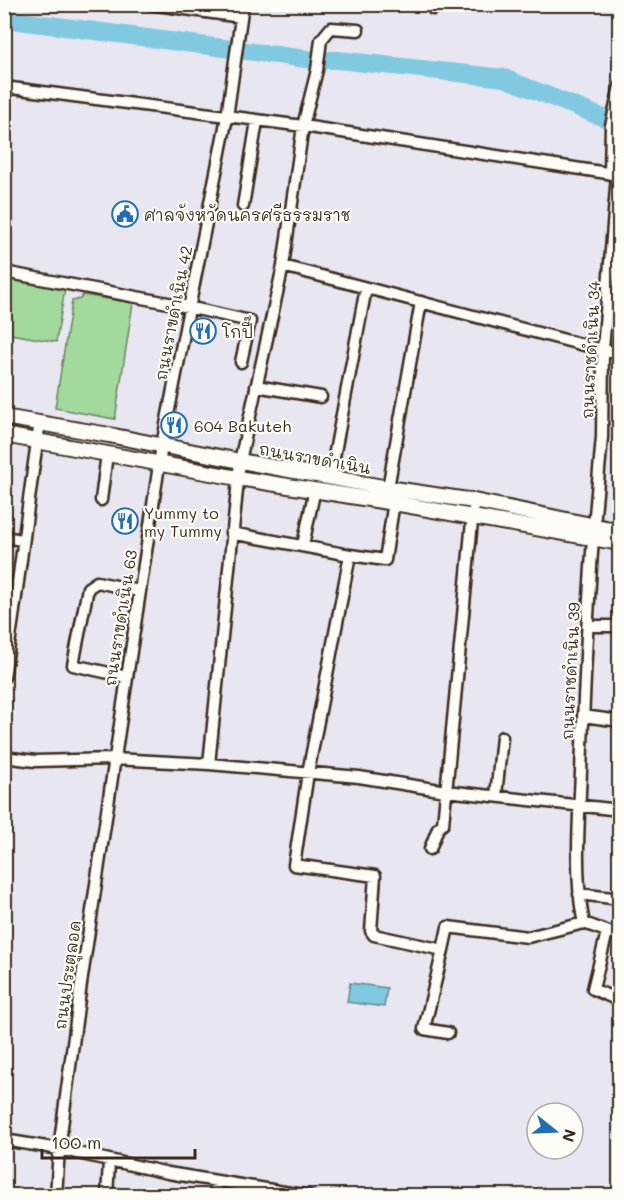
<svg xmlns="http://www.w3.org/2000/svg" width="624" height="1200" font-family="Mali,'Playpen Sans Thai',sans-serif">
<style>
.green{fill:#a2d99d;stroke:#6e825e;stroke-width:1.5}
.water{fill:#80c9e1;stroke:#648993;stroke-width:1.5}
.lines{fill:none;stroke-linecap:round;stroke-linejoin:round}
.river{stroke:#80c9e1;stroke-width:18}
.minor-casing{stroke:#3b2a1e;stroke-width:15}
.major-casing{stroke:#3b2a1e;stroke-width:18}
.minor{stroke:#fdfcf7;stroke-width:10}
.major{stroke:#fdfcf7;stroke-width:14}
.labels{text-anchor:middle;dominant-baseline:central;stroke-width:4.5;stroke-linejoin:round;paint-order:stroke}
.poi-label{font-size:16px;fill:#3b2a1e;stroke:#fdfcf7;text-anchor:start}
.street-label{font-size:16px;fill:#3b2a1e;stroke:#fdfcf7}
</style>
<rect width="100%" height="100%" fill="#e7e6f1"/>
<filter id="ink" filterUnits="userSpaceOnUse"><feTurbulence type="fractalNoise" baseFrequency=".0167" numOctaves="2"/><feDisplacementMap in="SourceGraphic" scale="12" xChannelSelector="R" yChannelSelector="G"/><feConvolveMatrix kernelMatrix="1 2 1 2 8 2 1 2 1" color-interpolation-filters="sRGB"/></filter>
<g filter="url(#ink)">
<!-- green -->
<path class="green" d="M4 272 66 283 56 342 5 333Z
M83 295 133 303 115 419 55 408 72 301 80 299Z"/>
<!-- water -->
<path class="water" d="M350 983 387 988 384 1007 347 1002Z"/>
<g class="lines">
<!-- river -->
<path class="river" d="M4 19 314 60H338L504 78 614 122H620"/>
<!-- minor casing -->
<g class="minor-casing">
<path id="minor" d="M150 4 241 17
M433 9 434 4
M4 87 303 126 620 175
M610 174 611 126 620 86
M243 206 257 121
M283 266 603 350 620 353
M4 272 179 305 250 321 241 362
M256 386 321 397
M330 478 366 288
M388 488 421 302
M101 500 107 454
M594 526 602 437 603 350 617 175
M231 533 350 555 308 773 294 865 375 876 371 931 374 935 443 950 424 1029 448 1033
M4 537 22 540
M303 545 315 489
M350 555 385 560 395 495
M587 626H620
M4 677C18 592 27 507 40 422
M127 677 73 665 88 588 97 582 139 591
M583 716 620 721
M4 757 35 761 114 759 209 764 359 777 446 791 620 810
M209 764 240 461 283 266 303 126 317 70 321 40 331 28 358 30
M496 796 502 737
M430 849 438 828 443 824 473 511
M579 894 620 899
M584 923C574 879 579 818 581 772 584 694 587 617 593 539
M607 932 593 989 620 1001
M443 950 448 927 528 937 584 923 620 936
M4 1140 59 1149 168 1173 309 1196
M56 1196 59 1149 81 984 162 445 227 117 243 4
M107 1196 109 1162
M215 1196 216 1181"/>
</g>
<!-- major casing -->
<g class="major-casing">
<path id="major" d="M4 417 109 435 240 461 388 488 474 501 620 531
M4 435 238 478 394 503 620 543"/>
</g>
<!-- minor -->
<use href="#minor" class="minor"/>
<!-- major -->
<use href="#major" class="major"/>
</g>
</g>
<!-- icons -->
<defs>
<g id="civic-ring" transform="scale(1.35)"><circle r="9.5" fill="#fdfcf7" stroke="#1f6fb2" stroke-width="1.5"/><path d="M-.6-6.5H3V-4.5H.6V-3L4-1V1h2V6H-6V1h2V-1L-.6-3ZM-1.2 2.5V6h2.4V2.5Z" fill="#1f6fb2"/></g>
<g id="restaurant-ring" transform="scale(1.35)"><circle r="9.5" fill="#fdfcf7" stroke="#1f6fb2" stroke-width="1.5"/><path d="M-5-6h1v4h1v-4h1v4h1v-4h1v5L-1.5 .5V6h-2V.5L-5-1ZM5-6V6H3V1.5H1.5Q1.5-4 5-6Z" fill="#1f6fb2"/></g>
</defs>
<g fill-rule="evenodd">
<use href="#civic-ring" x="125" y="214"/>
<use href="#restaurant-ring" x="203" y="331"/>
<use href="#restaurant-ring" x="174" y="425"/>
<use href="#restaurant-ring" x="125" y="521"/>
</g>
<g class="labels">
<!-- poi labels -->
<g class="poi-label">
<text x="144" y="214">ศาลจังหวัดนครศรีธรรมราช</text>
<text x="222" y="331">โกปี๊</text>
<text x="194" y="425">604 Bakuteh</text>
<text x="144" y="512">Yummy to<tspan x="144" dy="18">my Tummy</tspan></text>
</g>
<!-- street labels -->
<g class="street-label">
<text transform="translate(173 313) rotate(-79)">ถนนราขดำเนิน 42</text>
<text transform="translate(590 350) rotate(-87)">ถนนราชดำเนิน 34</text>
<text transform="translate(315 458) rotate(10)">ถนนราขดำเนิน</text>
<text transform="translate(120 618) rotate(-81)">ถนนราขดำเนิน 63</text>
<text transform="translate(570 671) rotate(-87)">ถนนราชดำเนิน 39</text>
<text transform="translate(67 975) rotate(-82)">ถนนประตูลอด</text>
</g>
</g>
<!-- margin -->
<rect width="624" height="1200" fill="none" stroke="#fdfcf7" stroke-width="24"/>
<rect x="12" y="12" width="600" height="1176" fill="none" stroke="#3b2a1e" stroke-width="2" filter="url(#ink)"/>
<!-- north arrow -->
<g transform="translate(555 1131) rotate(108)"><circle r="28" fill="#fdfcf7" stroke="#afa8a0" stroke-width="1.5"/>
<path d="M0-4.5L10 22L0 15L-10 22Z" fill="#1f6fb2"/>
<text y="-9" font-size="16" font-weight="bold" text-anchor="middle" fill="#3b2a1e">N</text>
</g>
<!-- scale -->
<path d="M42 1149v9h153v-9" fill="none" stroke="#3b2a1e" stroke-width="3"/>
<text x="51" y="1149" font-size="18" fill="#3b2a1e" stroke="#fdfcf7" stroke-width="4.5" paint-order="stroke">100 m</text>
</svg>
